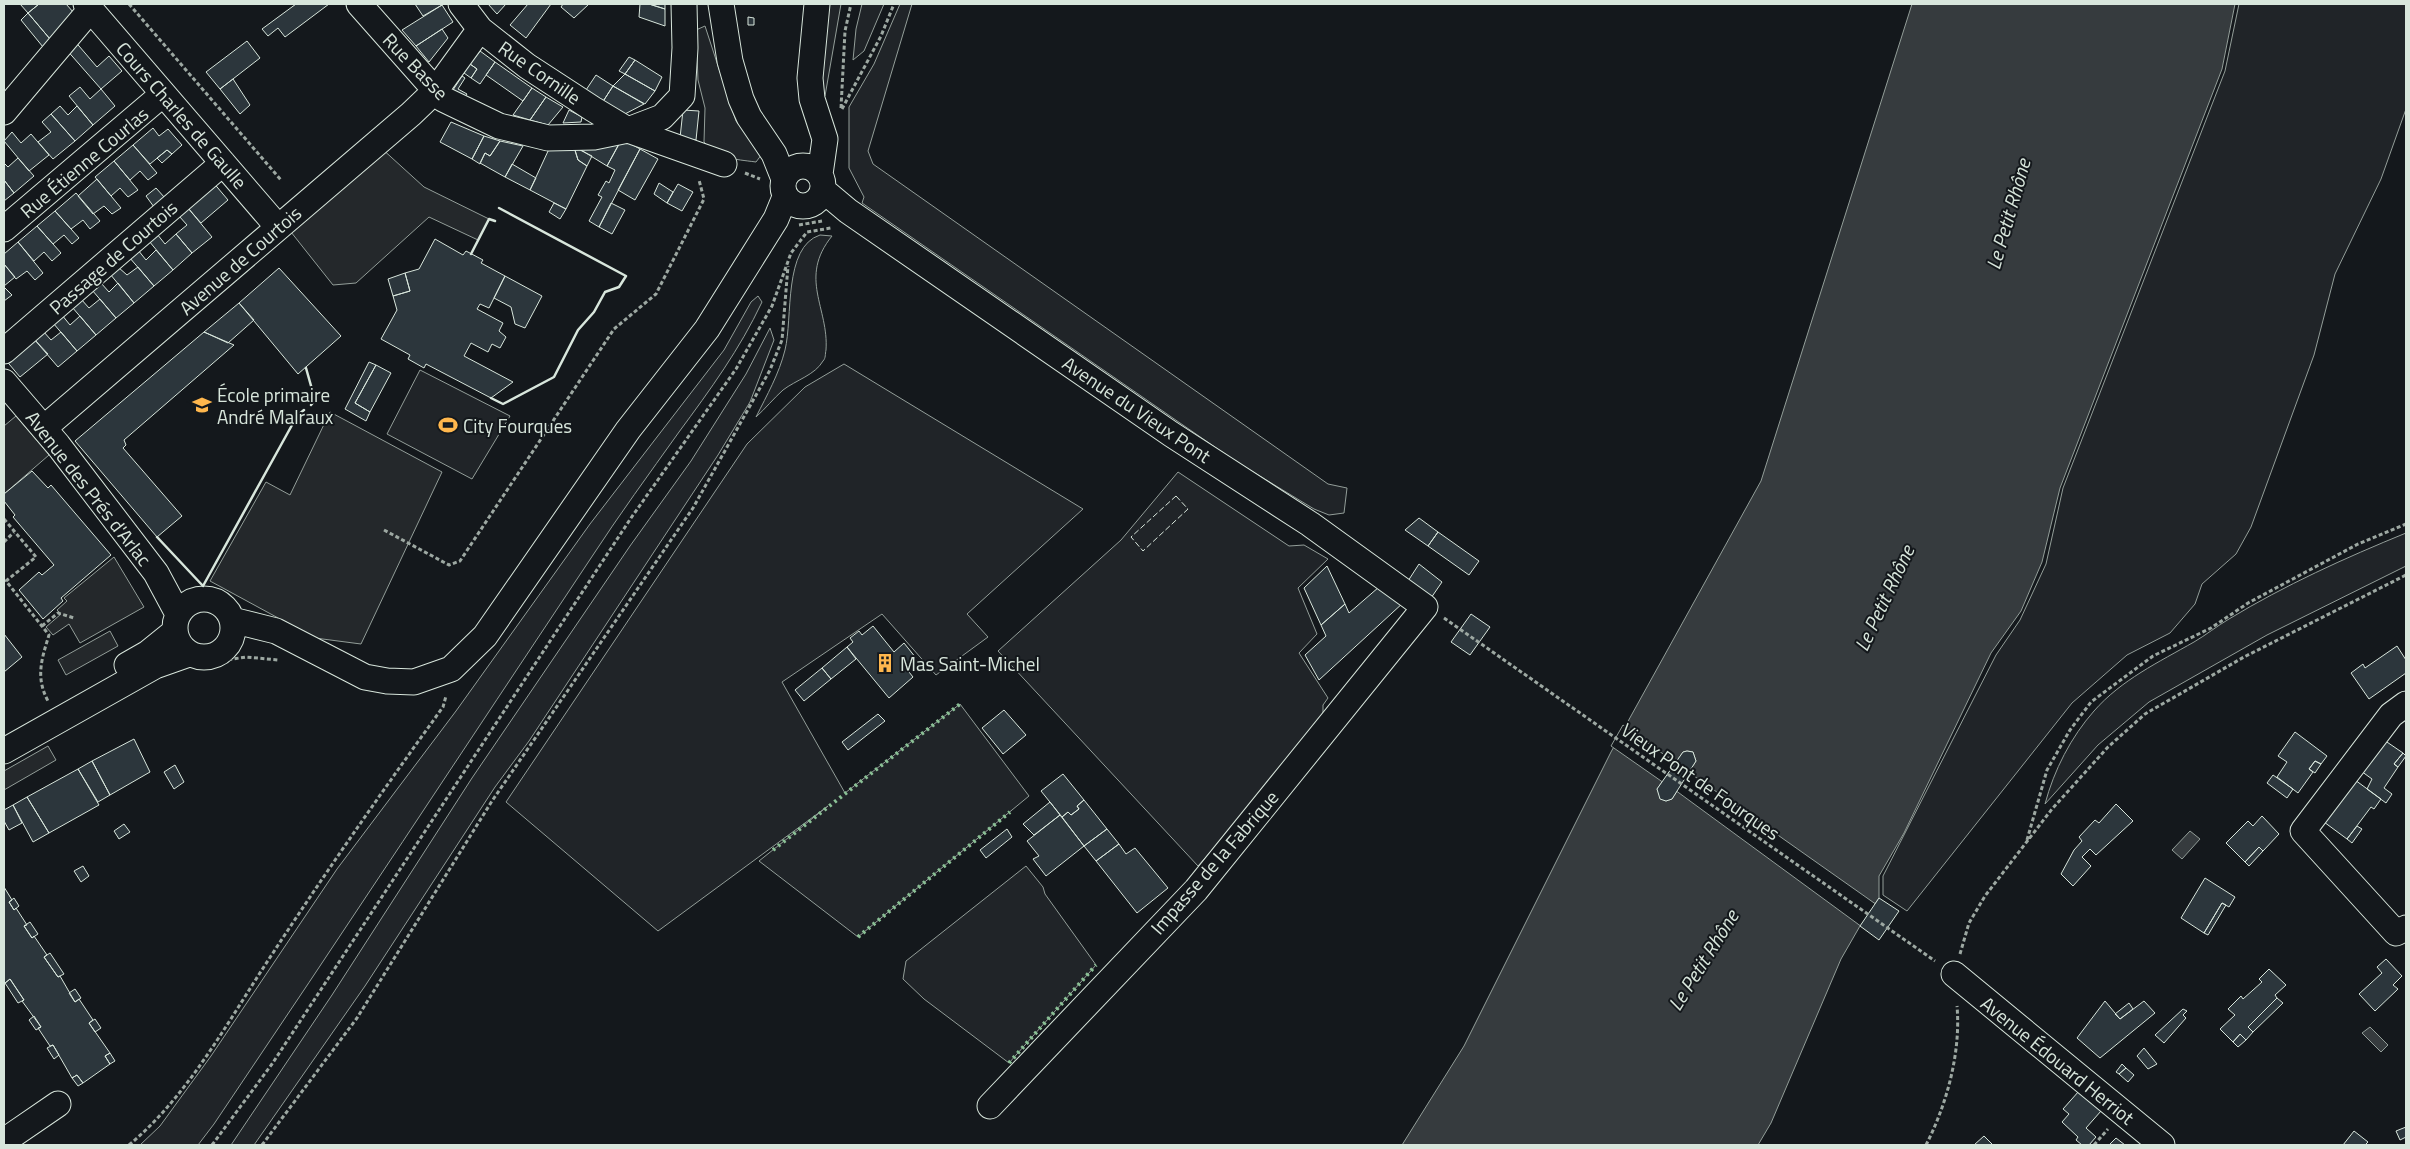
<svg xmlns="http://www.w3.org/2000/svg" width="2410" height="1149" font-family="'Titillium Web',sans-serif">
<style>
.green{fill:#202428;stroke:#939e99}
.parking{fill:#24282b;stroke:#939e99}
.water{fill:#363b3e;stroke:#939e99;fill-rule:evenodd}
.pier{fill:#14181c;stroke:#939e99}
.building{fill:#2c363c;stroke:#d8e6dc}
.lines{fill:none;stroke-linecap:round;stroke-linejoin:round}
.minor-casing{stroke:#d8e6dc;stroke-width:27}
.path{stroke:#9da8a2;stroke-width:3;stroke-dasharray:4 2.5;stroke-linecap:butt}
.minor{stroke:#14181c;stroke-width:25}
.hedge{stroke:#8ac095;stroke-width:4;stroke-dasharray:2.5 4;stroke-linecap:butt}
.fence{stroke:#d8e6dc;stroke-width:1;stroke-dasharray:6 2.5;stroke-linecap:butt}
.wall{stroke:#d8e6dc;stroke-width:2.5}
.labels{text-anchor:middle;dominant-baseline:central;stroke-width:4;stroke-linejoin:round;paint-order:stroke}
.street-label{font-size:19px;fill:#d8e6dc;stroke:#14181c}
.poi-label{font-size:19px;fill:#d8e6dc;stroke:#14181c;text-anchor:start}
.water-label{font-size:20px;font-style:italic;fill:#d8e6dc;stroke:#14181c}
</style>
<rect width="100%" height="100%" fill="#14181c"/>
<!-- green -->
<path class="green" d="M828 4H841L825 96 821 92Z
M862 4H884L864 51 853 60 856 29Z
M900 4H912L868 151 873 164 1328 484 1347 488 1344 513 1329 515 1314 509 1235 461 862 203 864 197 849 168V107L874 64Z
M2239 4H2406V109L2381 179 2335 274 2314 355 2251 527 2236 554 2202 584 2195 604 2170 633 2127 655 2072 703 1907 911 1883 895V876L1996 655 2020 620 2046 564 2063 488 2225 71Z
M705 26 736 121 762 154 756 162C733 159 720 159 704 142L705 108 698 80 696 30Z
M820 235 832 236C798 278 829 308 826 350 825 354 826 358 823 361 815 375 796 380 783 390 774 398 765 409 756 417 767 395 779 374 785 350 793 318 783 247 820 235Z
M758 296 762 302C740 349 710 390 679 432 649 474 619 515 591 558 465 747 341 936 214 1124L198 1145H140L160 1126 211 1056 337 869 456 711 590 524 724 350 751 302Z
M770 328 774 340 750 402 718 455 529 741 495 787 365 986 254 1145H231L332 995 472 778 630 546 691 461 746 374Z
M844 364 1083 509 967 614 988 637 936 675 882 614 782 682 845 793 960 704 1029 796 858 937 759 861 828 806 658 931 506 802 747 444 805 387Z
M420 370 510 416 472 479 387 434Z
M1178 472 1289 546 1304 545 1328 559 1298 588 1317 634 1299 653 1328 698 1323 705V724L1198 866 998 651 1121 540Z
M2406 533V566L2267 635 2149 702 2098 745 2045 804C2054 770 2071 737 2094 711 2121 680 2159 662 2194 642 2206 635 2217 626 2229 619 2285 585 2345 558 2406 533Z
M1026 866 1043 887 1045 894 1096 965 1009 1063 924 999 903 979 906 961Z"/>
<!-- parking -->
<path class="parking" d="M380 147 424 187 489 219 478 240 429 217 356 283 333 285 287 227Z
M330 412 442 472 361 644 315 638 210 581 266 482 290 495Z
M16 416 49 455 4 494V426Z
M114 557 144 607 80 643 69 624 53 635 46 627 61 614 57 610 67 601 64 598Z
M110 631 118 646 66 675 58 660Z
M48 746 56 760 4 790V771Z"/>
<!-- water -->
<path class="water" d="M1912 4H2235L2222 69 2060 488 2042 562 2021 611 1991 653 1904 833 1879 876V898L1860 926 1841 959 1771 1123 1758 1145H1402L1464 1046 1611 752 1761 481ZM1687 751 1693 752 1696 761 1672 799 1666 801 1661 799 1657 789 1683 752Z
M2190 831 2200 839 2182 859 2172 850Z
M2370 1027 2388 1045 2381 1052 2362 1033Z"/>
<!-- pier -->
<path class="pier" d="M1623 725 1677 764 1664 783 1611 746Z
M1687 771 1877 905 1862 927 1675 790Z"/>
<!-- building -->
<path class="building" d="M20 4H39L28 13Z
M39 4H66L74 13 50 39 28 13Z
M296 4H329L285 37 278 28 268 36 262 29Z
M415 4H441L442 5 423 16Z
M488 4H506L497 14Z
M528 4H551L526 38 510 25Z
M563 4H589L574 18 561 7Z
M640 4H649L665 9V26L639 17Z
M649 4H665V9Z
M442 5 453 22 416 46 402 30Z
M28 13 50 39 43 47 21 20Z
M748 17 754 18V25H748Z
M442 29 448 38 429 62 416 46Z
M73 39 97 67 109 56 122 71 101 89 65 48Z
M247 41 260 58 220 89 206 72Z
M480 51 495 62 480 84 471 78 477 69 470 64Z
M629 57 635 60 625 74 619 71Z
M635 60 662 77 655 91 625 74Z
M495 62 532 88 523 101 486 75Z
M470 64 477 69 471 78 464 73Z
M625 74 655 91 645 104 613 86Z
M596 75 613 86 602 103 584 93Z
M462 76 465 78 458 89 467 94 465 97 453 90Z
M233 79 250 105 240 114 220 89Z
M613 86 644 104 623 115 602 103Z
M80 87 90 99 101 89 115 106 93 125 69 96Z
M532 88 546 97 530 120 513 115Z
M546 97 563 107 548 125 530 120Z
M60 106 68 115 77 106 93 125 75 141 51 114Z
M569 110 582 117 581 122 563 123Z
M683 110 699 111 696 140 680 138Z
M51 114 75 141 53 159 38 142 51 132 42 122Z
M451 122 484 136 472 159 440 142Z
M153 128 159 136 168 129 182 145 172 154 167 150 150 164 133 145Z
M12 132 21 143 31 134 49 155 29 171 4 141Z
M484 136 500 141 490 156 485 153 480 164 472 159Z
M622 139 640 149 599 227 589 221 602 197 598 195 606 181 609 183 615 170 607 166Z
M621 140 607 166 581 150Z
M500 141 523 146 505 177 480 163 485 153 490 156Z
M133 145 157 173 148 180 140 171 130 180 114 161Z
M574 147 578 160 587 166 566 209 530 190 549 149Z
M574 147 592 156 587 166 578 160Z
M640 149 658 159 635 200 618 190Z
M167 150 172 154 162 163 157 158Z
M18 158 34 176 14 193 4 180V163L8 167Z
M114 161 138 190 128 197 120 188 111 196 95 177Z
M512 164 536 178 530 190 505 177Z
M97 179 121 208 112 214 104 206 93 214 78 196Z
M4 180 14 193 4 201Z
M212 181 228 200 201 223 188 208Z
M659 183 673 192 667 203 654 194Z
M678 184 693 192 682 211 667 203Z
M156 188 165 198 154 207 146 196Z
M76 193 100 221 90 229 83 220 71 229 55 211Z
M554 203 566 209 560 219 549 212Z
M611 203 625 210 612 234 599 227Z
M188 208 212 237 192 253 176 234 187 225 179 216Z
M55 211 79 238 72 244 64 235 53 244 37 226Z
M37 226 61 253 52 261 44 252 34 261 18 242Z
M157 234 165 244 176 234 192 253 173 270 149 241Z
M435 239 463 255 466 251 483 260 481 263 505 276 489 308 480 304 477 309 503 323 499 331 506 337 500 348 492 344 488 352 471 343 464 356 513 382 491 398 426 364 424 368 408 359 410 355 381 339 397 310 393 296 410 291 405 273 419 269Z
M18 242 43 273 35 280 27 271 16 279 4 264V254Z
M138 250 146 260 156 250 173 270 154 286 129 257Z
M4 264 15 277 4 286Z
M118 267 127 275 138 267 154 286 134 303 110 274Z
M279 268 341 336 298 374 239 303Z
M405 273 410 291 393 296 388 279Z
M505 276 542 296 525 328 515 324 511 307 494 298Z
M101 283 109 292 118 283 134 303 116 318 92 290Z
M4 287 12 295 4 301Z
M81 299 89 308 100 299 116 318 96 335 72 307Z
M239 303 254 320 228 343 204 332Z
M62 315 70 325 80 316 96 335 77 351 53 323Z
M43 331 51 340 61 332 77 351 58 367 34 339Z
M204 332 234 345 124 440 126 445 123 448 182 516 157 537 75 441Z
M34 339 48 354 20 377 4 358Z
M369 362 376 365 355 403 370 412 366 421 345 409Z
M376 365 391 373 370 412 355 403Z
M32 471 48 488 51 485 111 555 61 598 63 601 43 619 19 590 39 572 42 575 54 565 13 517 15 515 4 501V494Z
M1419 518 1438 532 1428 546 1405 530Z
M1438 532 1479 561 1469 575 1428 546Z
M1419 564 1442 582 1431 598 1408 581Z
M1327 566 1345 604 1321 625 1304 588Z
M1379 587 1404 602 1319 680 1305 655 1326 636 1321 625 1345 604 1349 613Z
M1471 614 1490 627 1470 655 1451 642Z
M873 626 894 652 904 643 916 658 905 667 913 677 889 698 847 647 853 642 850 638 859 631 862 635Z
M4 634 22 657 4 672Z
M2397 646 2406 660V673L2369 699 2351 673 2363 664 2365 668Z
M847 647 856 659 831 679 822 668Z
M822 668 831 679 804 701 795 690Z
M1004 710 1026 735 1003 754 982 728Z
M878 714 885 721 848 750 842 742Z
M2295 732 2327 756 2321 764 2315 761 2309 769 2313 772 2298 793 2277 777 2287 762 2278 756Z
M134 739 150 772 110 795 92 761Z
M2384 740 2403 753 2394 764 2398 767 2384 788 2392 794 2386 803 2367 789 2372 779 2361 771Z
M1687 751 1693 752 1696 761 1672 799 1666 801 1660 799 1657 789 1683 752Z
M2403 753 2406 756 2398 767 2394 764Z
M92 761 110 795 98 802 78 769Z
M2315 761 2321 764 2315 773 2309 769Z
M175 765 184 782 174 789 164 772Z
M78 769 99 805 49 833 27 797Z
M1063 774 1084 800 1077 806 1079 809 1071 815 1068 812 1062 817 1041 791Z
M2273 775 2293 789 2287 798 2267 783Z
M2355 780 2381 799 2374 809 2371 807 2347 839 2324 822Z
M27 797 49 833 33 842 13 805Z
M1084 800 1107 829 1084 846 1062 817 1068 812 1071 815 1079 809 1077 806Z
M1050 802 1060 815 1034 835 1023 824Z
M2116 804 2133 821 2096 855 2090 849 2082 857 2091 866 2073 886 2061 874 2074 850 2082 841 2079 837 2095 820 2099 823Z
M13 805 22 823 9 830 4 821V810Z
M1060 815 1084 846 1046 876 1033 859 1039 856 1027 841Z
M2262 816 2279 834 2263 851 2259 847 2245 862 2226 843 2248 821 2253 826Z
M124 824 130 832 119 839 114 831Z
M2357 826 2362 829 2352 843 2347 839Z
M1007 829 1012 837 986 858 980 850Z
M1107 829 1119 844 1096 861 1084 846Z
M1119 844 1126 854 1135 848 1168 888 1137 913 1096 861Z
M2259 847 2263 851 2249 866 2245 862Z
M83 866 89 876 81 882 74 871Z
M2205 878 2235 897 2229 907 2222 903 2204 933 2181 918Z
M4 887 12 900 9 902 14 910 16 908 27 925 24 926 32 938 34 936 47 955 44 957 58 977 60 976 75 1002 79 999 93 1020 89 1023 110 1053 105 1056 110 1064 83 1083 77 1075 72 1078 53 1045 50 1046 38 1028 41 1027 22 1001 24 1000 10 979 4 984Z
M14 898 19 906 14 910 9 902Z
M1879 898 1899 911 1879 940 1860 926Z
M2222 903 2226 905 2208 935 2204 933Z
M30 922 38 934 32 938 24 926Z
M50 953 64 974 58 977 44 957Z
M2386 959 2402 976 2393 985 2398 989 2375 1011 2359 994 2382 973 2377 967Z
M2269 969 2286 985 2275 995 2277 998 2248 1027 2253 1032 2246 1040 2240 1034 2233 1042 2220 1029 2235 1015 2228 1009 2241 996 2243 999 2262 982 2259 979Z
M10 979 24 1000 18 1003 5 983Z
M75 989 81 998 75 1002 69 993Z
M2277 998 2283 1003 2253 1032 2248 1027Z
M2105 1001 2120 1019 2144 1001 2155 1013 2100 1058 2077 1038Z
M2129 1003 2133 1009 2120 1019 2115 1014Z
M2183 1009 2187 1011 2183 1015 2186 1018 2164 1043 2155 1035Z
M34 1016 41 1027 36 1030 29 1020Z
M95 1019 101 1028 95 1032 89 1023Z
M2240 1034 2246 1040 2238 1047 2233 1042Z
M53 1045 59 1055 54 1059 47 1048Z
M2144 1048 2157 1064 2148 1069 2137 1056Z
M110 1053 115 1061 110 1064 105 1056Z
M2122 1064 2126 1068 2119 1074 2116 1072Z
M2126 1068 2134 1075 2128 1082 2119 1074Z
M77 1075 83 1083 78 1086 72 1078Z
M2079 1091 2101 1111 2086 1128 2096 1137 2089 1145H2082L2076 1140 2078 1137 2062 1122 2069 1114 2063 1109Z
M2406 1127V1137L2400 1140 2396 1131Z
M2354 1131 2368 1142 2365 1145H2343Z
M1984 1136 1993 1145H1974Z
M2116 1138 2125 1145H2109Z"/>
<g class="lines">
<!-- minor casing -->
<g class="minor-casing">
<path id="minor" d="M86 4 278 227
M359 4 443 99 499 126 548 138 594 137 628 130 662 117 682 96 685 48 684 4
M461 4 480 29 527 66 593 109 628 130 724 164
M721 4 730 61 741 99 749 117 774 154 784 179
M817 4 810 78 812 99 825 139 820 174
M4 112 91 9
M783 186a20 20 0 1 1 40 0a20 20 0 1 1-40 0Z
M823 190 848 211 1171 434 1310 524 1425 607 1196 890 990 1106
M4 229 163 94
M4 351 223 163
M4 382 58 445 156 573 178 614
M44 428 411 114 435 91 480 29
M175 628a29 29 0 1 1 58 0a29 29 0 1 1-58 0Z
M232 620 276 631 365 677 387 681 414 682 451 669 485 636 628 430 707 329 776 219 785 197
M127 665 148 653 174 632
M2406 704 2391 715 2303 831 2396 933 2406 928
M4 751 155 666 189 654
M1954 974 2162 1145
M4 1141 58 1104"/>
</g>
<!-- path -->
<path class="path" d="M129 4 281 180
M841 108 845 31 851 4
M842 109 881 36 894 4
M745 173 760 179
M799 225 822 221
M4 519 36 557 6 581 49 635C42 658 35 677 48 701
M384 530 449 565 460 561 614 329 656 294 704 199 699 180
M4 542 14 532
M1444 618 1935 961
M42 626 58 613 74 618
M217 654 226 660 246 657 278 660
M208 665 226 660
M2027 840 2047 770 2070 730 2091 702 2153 656 2211 628 2248 603 2358 544 2406 524
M1960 954 1969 923 1985 896 2052 809 2108 747 2145 714 2244 657 2406 575
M129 1145C188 1096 227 1023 269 959 325 873 383 790 443 707L446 696
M212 1145 272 1064 631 518 736 369 772 306 791 253 807 232 831 228
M262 1145 357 1018 492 801 693 508 770 370 782 340 788 266
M1926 1145C1947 1104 1961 1052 1957 1006
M2094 1145 2108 1129"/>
<!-- minor -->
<use href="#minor" class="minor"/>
<!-- hedge -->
<path class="hedge" d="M773 850 960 704
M858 937 1010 812
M1009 1063 1096 965"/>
<!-- fence -->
<path class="fence" d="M1176 496 1188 509 1143 551 1131 537Z"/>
<!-- wall -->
<path class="wall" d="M471 254 489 219 495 221
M306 368 315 400 311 405
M491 398 503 404 554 377 578 330 594 312 605 292 619 287 626 276 499 208
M157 537 203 586 297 416 304 410"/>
</g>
<!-- icons -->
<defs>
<g id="school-bare" transform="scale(1.5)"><path d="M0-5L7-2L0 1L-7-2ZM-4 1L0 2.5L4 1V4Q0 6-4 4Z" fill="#ffb74d" stroke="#14181c" stroke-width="2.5" paint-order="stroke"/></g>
<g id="stadium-bare" transform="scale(1.5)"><path d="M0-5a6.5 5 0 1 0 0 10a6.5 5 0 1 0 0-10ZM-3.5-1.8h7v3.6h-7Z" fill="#ffb74d" stroke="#14181c" stroke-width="2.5" paint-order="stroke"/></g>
<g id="building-bare" transform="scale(1.5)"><path d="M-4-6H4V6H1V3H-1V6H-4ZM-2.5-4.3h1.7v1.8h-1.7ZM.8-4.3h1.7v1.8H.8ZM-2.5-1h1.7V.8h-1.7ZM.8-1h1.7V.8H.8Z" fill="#ffb74d" stroke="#14181c" stroke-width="2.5" paint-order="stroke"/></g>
</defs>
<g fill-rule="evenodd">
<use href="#school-bare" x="202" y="405"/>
<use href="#stadium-bare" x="448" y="425"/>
<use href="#building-bare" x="885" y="663"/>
</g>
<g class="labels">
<!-- street labels -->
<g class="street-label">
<text transform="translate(416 66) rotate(46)">Rue Basse</text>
<text transform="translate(540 72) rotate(35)">Rue Cornille</text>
<text transform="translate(182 115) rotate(49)">Cours Charles de Gaulle</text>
<text transform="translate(84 162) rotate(-40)">Rue Étienne Courlas</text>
<text transform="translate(113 257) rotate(-41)">Passage de Courtois</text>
<text transform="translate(240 260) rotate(-41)">Avenue de Courtois</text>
<text transform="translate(1137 409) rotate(34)">Avenue du Vieux Pont</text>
<text transform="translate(89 488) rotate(52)">Avenue des Prés d'Arlac</text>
<text transform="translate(1701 781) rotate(35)">Vieux Pont de Fourques</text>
<text transform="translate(1214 862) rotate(-49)">Impasse de la Fabrique</text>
<text transform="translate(2058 1060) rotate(39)">Avenue Édouard Herriot</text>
</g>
<!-- poi labels -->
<g class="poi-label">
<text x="217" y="394">École primaire<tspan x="217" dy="22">André Malraux</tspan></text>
<text x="463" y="425">City Fourques</text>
<text x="900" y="663">Mas Saint-Michel</text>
</g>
<!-- water labels -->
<g class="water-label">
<text transform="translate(2008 214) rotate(-74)">Le Petit Rhône</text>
<text transform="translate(1884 598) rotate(-65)">Le Petit Rhône</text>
<text transform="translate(1703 960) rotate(-58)">Le Petit Rhône</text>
</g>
</g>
<!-- border -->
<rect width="2410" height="1149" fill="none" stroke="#d8e6dc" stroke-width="10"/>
</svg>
